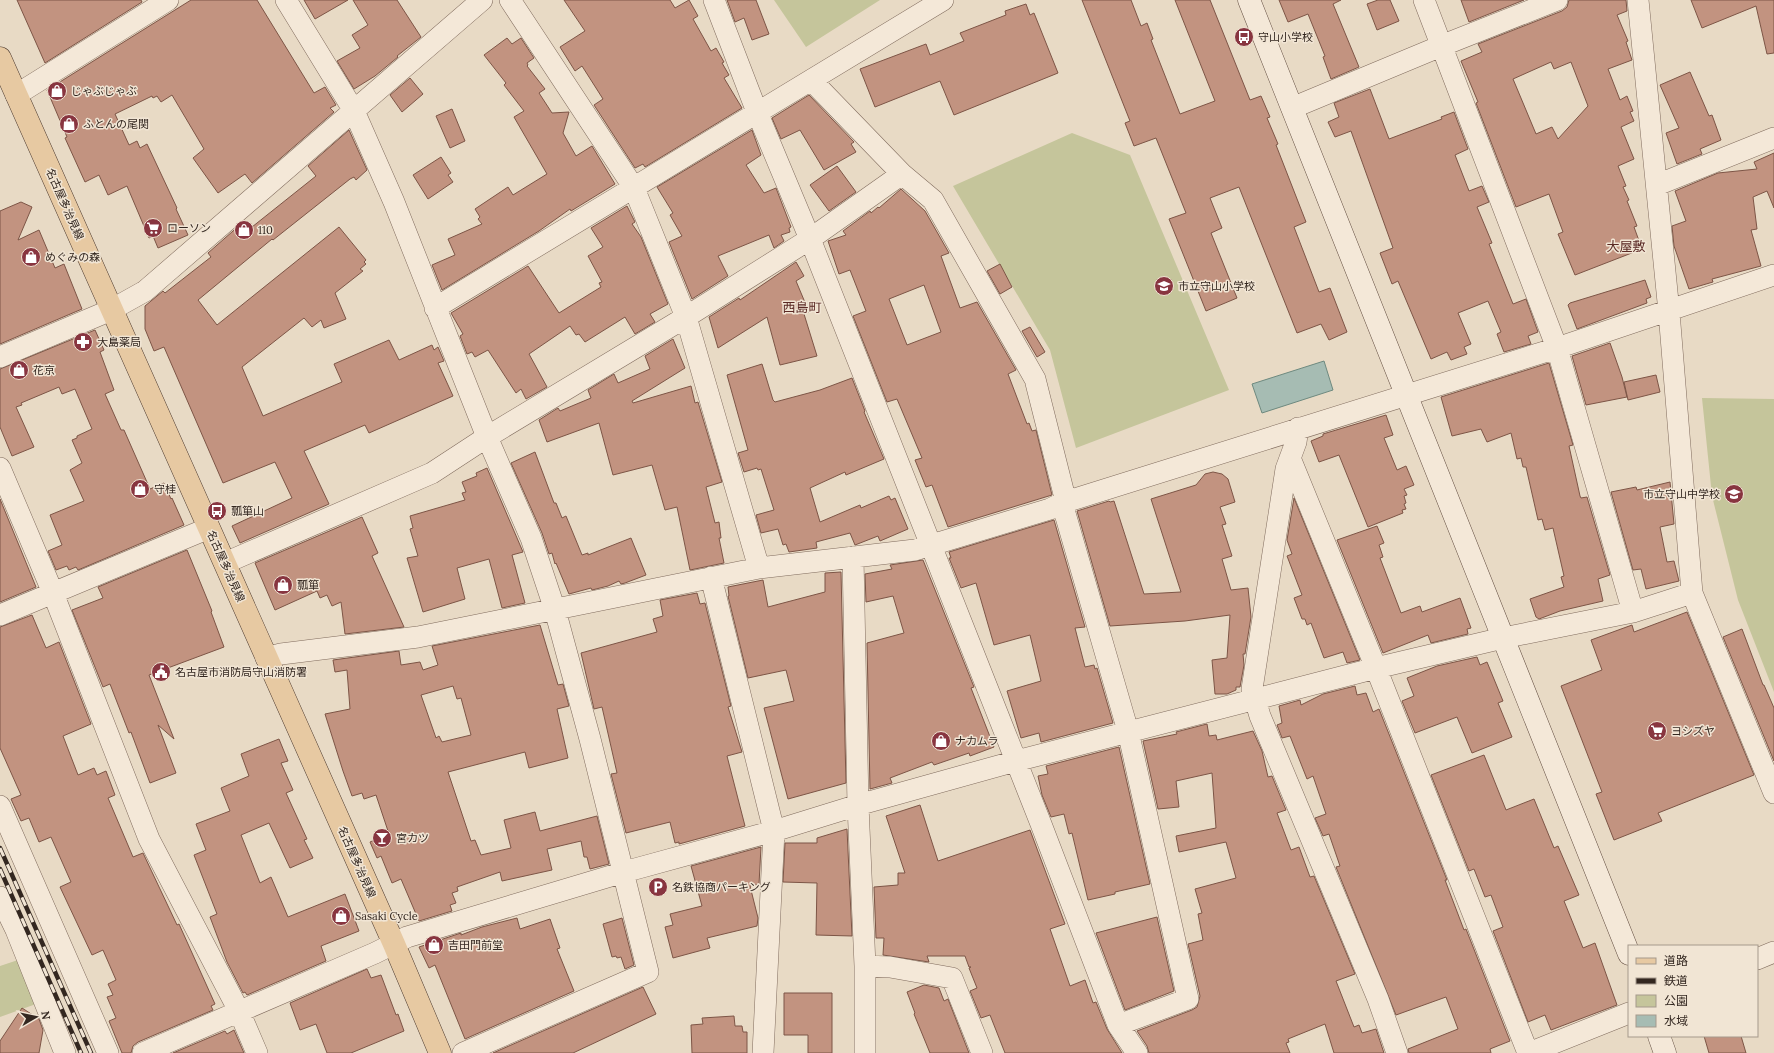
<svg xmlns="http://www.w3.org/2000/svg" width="1774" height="1053" font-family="Lora,'Noto Sans JP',serif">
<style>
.green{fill:#c5c59b}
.water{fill:#a6bcb3;stroke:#6e897f}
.building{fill:#c29380;stroke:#7d5546;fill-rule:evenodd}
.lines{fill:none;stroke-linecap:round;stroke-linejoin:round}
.street-casing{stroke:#816c5e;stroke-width:22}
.secondary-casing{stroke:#634e41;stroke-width:23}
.primary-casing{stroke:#4f3c31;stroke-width:23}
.street{stroke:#f4e8d8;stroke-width:21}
.secondary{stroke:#f4e8d8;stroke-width:22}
.primary{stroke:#e7c9a2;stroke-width:22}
.rail-casing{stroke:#332720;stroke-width:4.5}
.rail{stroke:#f1e5d4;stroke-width:3;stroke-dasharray:9;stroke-linecap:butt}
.labels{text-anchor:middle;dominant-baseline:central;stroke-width:3;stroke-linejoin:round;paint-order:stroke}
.poi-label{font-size:11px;fill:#332720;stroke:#f1e5d4;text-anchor:start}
.street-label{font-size:11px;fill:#332720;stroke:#f1e5d4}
.quarter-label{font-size:13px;fill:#5a2924;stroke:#f1e5d4}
</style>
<rect width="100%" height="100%" fill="#e8dac5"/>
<!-- green -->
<path class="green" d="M774 0H880L806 47Z
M1072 133 1130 155 1229 390 1076 448 1050 350 953 186Z
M1702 398 1774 399V692L1738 600 1712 496Z
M18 960 36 1004 0 1017V966Z"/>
<!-- water -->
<path class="water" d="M1324 361 1333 390 1262 413 1252 384Z"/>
<!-- building -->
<path class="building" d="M17 0H141L142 2 45 63Z
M191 0H257L314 93 325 87 336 105 330 108 334 112 252 183 245 174 218 193 193 158 204 149 172 95 161 102 157 96 153 98 152 96 115 114 129 145 137 141 140 148 147 144 177 208 176 209 188 235 158 248 153 236 149 238 127 186 108 195 99 175 85 182 65 138 67 137 47 90Z
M304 0H348L315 19Z
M353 0H397L421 37 397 56 398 57 375 76 354 89 337 61 360 48 352 35 368 25Z
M564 0H670L675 8 689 0 698 16 693 19 711 51 716 48 724 62 722 63 729 75 724 78 742 108 645 167 643 164 635 168 594 105 603 99 582 66 575 71 560 47 585 31Z
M727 0H756L769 34 752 40 744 18 735 22Z
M1082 0H1131L1141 26 1147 23 1153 39 1151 40 1180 114 1215 101 1175 0H1210L1250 100 1261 96 1270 117 1267 118 1278 144 1276 145 1306 222 1294 227 1319 292 1330 288 1347 332 1329 340 1321 324 1297 333 1239 187 1210 198 1222 228 1211 233 1237 298 1206 311 1169 219 1186 213 1156 138 1134 146 1125 123 1130 121Z
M1279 0H1341L1333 4 1359 67 1331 79 1323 57 1325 56 1308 14 1288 22Z
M1378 0H1390L1399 21 1377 30 1367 4Z
M1461 0H1524L1469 22Z
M1569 0H1626L1627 11 1617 15 1628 41 1626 42 1632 60 1608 69 1620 100 1627 96 1633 111 1630 112 1634 121 1621 127 1634 159 1618 166 1626 186 1623 187 1629 200 1627 201 1637 226 1634 227 1642 249 1575 275 1558 234 1563 232 1549 194 1516 207 1476 103 1478 102 1461 61 1482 52 1478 44 1562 11 1567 7ZM1551 62 1554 69 1571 62 1588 106 1558 139 1552 127 1536 134 1513 79Z
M1691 0H1774V53L1767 54 1756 6 1702 28Z
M1026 4 1030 15 1034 13 1058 73 954 115 940 81 875 107 860 69 926 44 930 55 964 41 960 33 1006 15 1005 11Z
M507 38 512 44 521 38 534 58 527 63 528 65 527 66 545 89 539 93 552 113 569 112 563 133 576 156 592 146 615 184 571 211 570 209 539 231 442 290 432 265 455 255 448 239 482 224 478 219 480 217 475 209 508 187 513 195 547 174 514 117 524 111 504 85 506 83 484 55Z
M1690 72 1709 116 1712 115 1721 140 1700 149 1702 154 1677 164 1666 133 1679 128 1660 85Z
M410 78 423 94 402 112 390 95Z
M1370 89 1389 139 1442 119 1441 117 1454 112 1468 149 1455 155 1469 191 1482 186 1489 202 1477 207 1492 243 1489 244 1513 304 1526 299 1538 332 1528 336 1531 344 1504 352 1497 334 1501 332 1488 301 1458 313 1471 344 1464 347 1467 354 1451 360 1447 352 1431 359 1398 281 1392 284 1380 253 1393 248 1351 131 1335 137 1328 122 1339 117 1334 103Z
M809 95 854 142 851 144 856 152 824 170 800 130 781 139 772 118Z
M452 109 465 141 450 148 436 116Z
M349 130 367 170 356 180 354 177 350 179 273 240 272 239 198 300 217 325 339 227 366 260 364 262 366 264 360 269 363 271 335 293 346 319 324 328 321 320 312 327 304 318 242 367 263 416 342 382 334 364 389 340 399 360 432 345 434 350 438 347 444 361 438 363 453 396 369 433 365 425 304 451 329 504 240 543 232 526 292 498 275 462 223 483 164 347 154 351 145 329V306L163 291 165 293 211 257 208 253 241 224 247 231 316 176 308 166Z
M752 130 761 155 746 165 764 193 776 188 791 227 789 228 790 232 781 235 784 241 774 248 769 235 718 256 728 276 692 299 669 242 682 236 670 215 673 213 657 187Z
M1774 153V208L1767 191 1753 197 1757 229 1751 230 1761 266 1712 279 1713 282 1689 289 1674 246 1672 226 1686 221 1675 191 1718 173 1757 169 1754 162Z
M441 157 451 173 448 175 453 182 428 199 413 175Z
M837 166 856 192 829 211 810 185Z
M901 189 925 211 949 253 941 256 960 308 977 302 1016 370 1008 374 1027 424 1029 423 1032 431 1036 430 1052 495 948 527 932 485 926 487 915 460 922 458 897 399 887 402 853 316 866 311 850 270 839 274 828 241 846 235 843 231 870 211 871 213 878 207 879 208ZM924 285 941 332 907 345 889 299Z
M21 202 32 207 18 240 39 230 55 268 64 264 82 309 0 344V211Z
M627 206 635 222 632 224 641 237 668 304 650 314 655 322 635 334 625 317 585 342 579 334 576 335 570 326 529 354 547 387 526 399 521 389 516 393 488 350 475 357 472 352 467 354 460 336 463 334 451 313 528 266 559 313 601 287 599 283 602 282 588 256 603 247 591 228Z
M796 262 804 276 796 281 809 312 804 314 817 356 780 365 767 317 718 348 709 317 739 298 740 300Z
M1000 264 1012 287 1000 294 987 271Z
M1645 280 1651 297 1646 299 1647 303 1577 329 1568 305 1570 303Z
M1030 327 1045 352 1037 357 1022 331Z
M95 330 104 350 100 352 114 390 105 394 121 430H124L150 489 164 483 171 499 172 498 184 525 78 570 76 567 69 570 67 566 56 570 48 551 62 545 50 515 84 501 70 470 82 463 72 440 77 438V436L92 429 75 389 62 394 59 387 21 403 22 405 16 407 34 447 12 456 0 427V369Z
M673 339 685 368 632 401 633 403 691 386 695 403 698 402 722 482 706 487 715 523 719 522 721 538H719L724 563 690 570 677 507 665 510 652 465 613 475 599 423 547 442 539 420 558 408 560 411 591 398 588 390 614 374 618 383 650 369 645 356Z
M1610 343 1622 377 1627 397 1586 405 1572 356Z
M1549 363 1573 445 1569 446 1580 496 1581 498 1587 497 1610 575 1598 579 1603 601 1560 611 1539 619 1536 617 1530 599 1564 587 1561 577 1564 576 1553 528 1545 530 1542 519 1538 520 1526 467H1523L1521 458 1517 459 1511 433 1487 442 1481 429 1452 436 1441 397Z
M762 364 773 400 775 402 820 390 852 378 865 411 864 412 884 459 846 475 845 472 810 488 820 522 860 505 861 508 889 496 891 500 895 498 908 529 880 541 878 536 855 545 850 533 816 542 817 548 789 552 786 544 783 545 778 529 761 533 756 515 774 510 761 469 758 470 757 468 744 472 738 453 748 450 727 375Z
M1656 375 1660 392 1628 400 1624 382Z
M1386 415 1393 435 1384 438 1397 470 1406 466 1414 485 1404 489 1407 495 1404 496 1406 503 1404 504 1406 509 1402 510 1403 513 1368 527 1339 455 1319 462 1311 441 1323 436V434Z
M535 452 554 503H556L562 518 566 516 582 555 588 553V555L631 538 646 575 625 583 621 584 619 581 608 586 592 590 591 588 569 594 556 563 555 564 552 553 549 554 542 533 511 463Z
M487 468 523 552 512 555 525 603 502 608 489 559 457 568 465 599 423 612 407 558 418 556 410 529 413 528 410 516 465 500 462 493 466 492 462 482 477 476 476 473Z
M1213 472 1222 474 1228 479 1235 502 1220 507 1226 524 1222 525 1232 556 1222 559 1231 590 1248 588 1251 617 1245 654H1243L1244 665 1240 687H1236V690L1227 694H1215L1212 660 1227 658 1230 615 1185 621 1110 626 1077 511 1109 501 1110 502 1114 501 1144 594 1181 592 1151 499 1196 485 1205 474Z
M1670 482 1674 524 1660 527 1667 562 1674 561 1679 581 1646 589 1641 569 1633 570 1611 492 1636 487 1637 490Z
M1294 498 1360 660 1347 663 1343 652 1324 658 1311 623 1307 625 1305 619H1302L1294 598 1302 595 1287 556 1292 554 1287 540Z
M0 499 36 587 0 602Z
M362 517 378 553 372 556 404 627 345 634 341 602 332 606 327 595 320 598 317 591 275 610 255 563Z
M1054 520 1085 627 1075 628 1085 667 1094 665 1095 669 1097 668 1113 723 1041 742 1039 733 1021 738 1007 691 1041 681 1030 635 994 645 976 583 961 588 949 558H951L949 552Z
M1377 526 1384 543 1379 545 1383 557 1380 558 1401 613 1420 606 1422 612 1460 598 1471 628 1467 629 1468 634 1431 643 1428 635 1383 653 1337 540Z
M187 550 212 611 211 612 224 647 149 675 174 739 158 725 176 773 150 783 131 732 129 733 110 684 103 687 72 610 103 598 98 587Z
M923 560 974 687 971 688 994 747 970 756 969 753 934 765 932 762 890 778 892 783 870 789 867 643 904 633 893 596 866 602 865 574 892 569 890 565Z
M841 572 846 783 788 799 764 708 794 701 786 670 748 678 728 596H729L728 587 763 580 768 607 825 592V573Z
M697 593 700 604 705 603 731 706 728 707 742 752 727 756 745 826 679 844V842L675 843 670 822 626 833 611 774 617 773 602 707 594 709 581 653 657 632 653 619 663 616 660 600Z
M1687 612 1754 775 1658 813 1662 821 1614 840 1596 794 1602 792 1561 686 1602 670 1591 640 1632 625 1634 632Z
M32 615 46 648 59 642 91 724 63 736 78 775 94 768 97 775 106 771 115 795 108 798 133 857 143 853 177 925 179 924 215 1004 211 1006 213 1010 138 1042 133 1046 131 1053H122L109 1021 116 1018 107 997 113 995 108 984 116 980 103 950 92 955 60 887 71 882 51 837 39 842 29 818 21 821 11 799 21 795 0 748V627Z
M540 625 558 685 563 684 569 706 557 709 568 758 529 768 525 752 448 772 471 841 475 840 481 855 511 848 504 820 535 812 540 831 597 816 609 864 590 869 587 857H584L581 841 547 849 552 870 502 881 500 872 457 887 458 891 452 893 456 903 450 905 452 911 419 921 401 879 392 883 381 856 377 858 370 842 389 834 376 795 364 799 362 793 352 796 343 771 325 714 350 709 347 670 335 672 333 660 399 651 401 665 420 662 423 670 438 665 432 646ZM453 686 457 699 461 698 471 735 442 742 439 736 436 738 421 695Z
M1742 629 1763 685H1764L1774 708V761L1723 637Z
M1477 657 1480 665 1487 662 1503 701 1498 703 1512 737 1472 753 1457 717 1415 733 1402 701 1414 696 1407 678 1437 666Z
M1355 686 1357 695 1366 693 1373 712 1379 709 1447 880H1445L1464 930 1466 929 1510 1041 1490 1049 1491 1053H1409L1408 1049 1458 1029 1446 997 1396 1015 1336 867 1340 866 1329 834 1323 836 1315 818 1326 814 1313 776 1307 779 1290 736 1282 738 1277 725 1282 723 1279 706 1300 700 1301 705 1323 694Z
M1207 724 1209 736 1216 735 1217 740 1253 731 1262 751 1268 777 1272 776 1286 810 1277 813 1291 850 1299 847 1310 877 1314 876 1355 974 1336 981 1354 1027 1359 1025 1362 1033 1376 1029 1384 1053H1334L1325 1024 1288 1039 1289 1042 1286 1043 1290 1053H1149L1147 1046 1137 1031 1192 1010 1197 1007 1200 996 1188 944 1203 940 1198 914 1202 913 1195 889 1236 878 1226 842 1179 852 1176 836 1216 828 1212 773 1176 781 1179 807 1158 809 1143 741 1177 734 1176 732Z
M279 739 288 761 281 763 293 790 286 793 307 839 304 840 313 858 290 868 269 823 241 835 260 883 271 877 288 917 345 894 359 931 321 946 326 961 247 995 245 992 243 993 227 962 210 917 217 914 194 855 206 850 196 824 230 811 221 788 249 776 241 754Z
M1119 747 1150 884 1115 892V894L1088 900 1072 833 1069 834 1064 814 1051 817 1042 795 1038 776 1048 774 1046 766Z
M1484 755 1506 810 1534 799 1554 848 1558 846 1579 895 1564 901 1583 948 1595 943 1617 1005 1551 1030 1545 1015 1528 1022 1493 931 1503 927 1491 895 1485 897 1474 869 1469 871 1431 775Z
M920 805 938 861 1030 830 1065 924 1050 929 1070 986 1085 980 1093 1003 1096 1002 1107 1029 1122 1053H1005L990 1015 981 1018 970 991 977 988 969 968 971 967H969L965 956H927L929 962 883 955 884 938H876L874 887 898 885V873H905L886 816Z
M847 829 852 936 816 935 817 883 783 882 785 843H817V838Z
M761 847 759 884 750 886 758 918 757 926 707 938 710 948 673 958 665 927 673 925 670 914 702 906 691 866Z
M1157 917 1174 991 1125 1010 1096 933Z
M517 918 520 929 550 919 560 948 557 949 574 991 465 1039 435 965 429 968 419 947 461 933V935L482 927Z
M622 918 634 965 625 969 621 957 617 958 616 956 612 957 603 924Z
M367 969 371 978 381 975 396 1015 398 1014 404 1031 351 1053H327L316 1024 300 1030 290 1003Z
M924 985 939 988 944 1001 948 999 969 1053H930L914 1014 915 1013 907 992Z
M643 987 656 1014 573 1053H493Z
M784 993H832V1053H808V1035H784Z
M22 1008 39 1019 43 1030 39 1053H0V1041Z
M734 1016 735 1026H742L743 1032H747V1053H692L691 1025 703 1024 702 1018Z
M234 1030 244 1053H173L225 1031 227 1034Z
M1704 1036H1741L1746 1053H1709Z"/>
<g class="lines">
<!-- street casing -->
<g class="street-casing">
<path id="street" d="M286 0 354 111 394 202 487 437 531 538 555 610 590 739 648 972 463 1053
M510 0 634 188 686 317 759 568
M714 0 757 112 810 239 1041 824 1118 1025 1137 1053
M1424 0 1557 348 1633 612
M1638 0 1669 312 1692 593 1774 793
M812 81 902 174 933 200 1035 379 1066 502
M16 95 168 0
M1292 108 1441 46 1557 0
M1657 185 1774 138
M435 308 943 0
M0 357 111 310 145 291 482 0
M1298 428 1296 442 1286 469 1252 689 1260 716 1378 999 1397 1053
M1290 458 1376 668 1528 1053
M0 468 53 593 149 839 239 1011 257 1053
M1062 503 1128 731 1188 999 1118 1025
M853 557 858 805 865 966V1053
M225 563 432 473 487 437 686 317 810 239 902 174
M711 577 774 831 763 1053
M0 615 209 528
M266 658 281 654 418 637 759 568 915 550 1050 509 1062 503 1557 348 1774 275
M0 806 108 1053
M0 897 16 930 65 1053
M1757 959 1774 952
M865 966 890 967 952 978 982 1053
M143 1053 375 953 407 937 624 872 774 831 858 805 1016 761 1376 668 1503 638 1633 612 1692 593
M1529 1053 1629 1013"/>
</g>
<!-- secondary casing -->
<g class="secondary-casing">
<path id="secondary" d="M1249 0 1629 954
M1659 1036 1665 1053"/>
</g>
<!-- primary casing -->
<g class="primary-casing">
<path id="primary" d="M0 58 394 944 440 1053"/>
</g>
<!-- street -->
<use href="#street" class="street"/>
<!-- secondary -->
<use href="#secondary" class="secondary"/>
<!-- primary -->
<use href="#primary" class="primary"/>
<!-- rail casing -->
<g class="rail-casing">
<path id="rail" d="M0 848 91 1053
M0 869 81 1053"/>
</g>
<!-- rail -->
<use href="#rail" class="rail"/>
</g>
<!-- icons -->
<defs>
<g id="bus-disc" transform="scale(1)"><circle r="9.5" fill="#883540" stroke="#f1e5d4"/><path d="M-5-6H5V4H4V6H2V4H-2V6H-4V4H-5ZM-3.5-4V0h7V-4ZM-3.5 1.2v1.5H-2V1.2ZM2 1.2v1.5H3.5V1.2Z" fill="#fff"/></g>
<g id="shop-disc" transform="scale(1)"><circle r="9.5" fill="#883540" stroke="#f1e5d4"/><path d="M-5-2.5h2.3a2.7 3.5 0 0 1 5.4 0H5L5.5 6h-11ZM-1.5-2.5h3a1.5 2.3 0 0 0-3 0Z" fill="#fff"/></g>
<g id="supermarket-disc" transform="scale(1)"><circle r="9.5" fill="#883540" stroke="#f1e5d4"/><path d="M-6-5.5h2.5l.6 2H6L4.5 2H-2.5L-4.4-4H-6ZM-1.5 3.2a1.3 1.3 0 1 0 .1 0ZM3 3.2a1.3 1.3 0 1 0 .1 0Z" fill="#fff"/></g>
<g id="school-disc" transform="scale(1)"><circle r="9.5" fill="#883540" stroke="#f1e5d4"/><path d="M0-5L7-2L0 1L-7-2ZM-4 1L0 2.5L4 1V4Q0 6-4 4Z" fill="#fff"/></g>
<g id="pharmacy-disc" transform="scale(1)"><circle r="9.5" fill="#883540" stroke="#f1e5d4"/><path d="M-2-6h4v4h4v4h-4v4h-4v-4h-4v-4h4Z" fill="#fff"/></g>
<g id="civic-disc" transform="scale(1)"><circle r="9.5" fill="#883540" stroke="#f1e5d4"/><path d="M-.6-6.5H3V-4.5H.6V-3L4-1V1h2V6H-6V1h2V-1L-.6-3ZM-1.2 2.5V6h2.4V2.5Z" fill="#fff"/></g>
<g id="bar-disc" transform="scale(1)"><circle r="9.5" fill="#883540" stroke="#f1e5d4"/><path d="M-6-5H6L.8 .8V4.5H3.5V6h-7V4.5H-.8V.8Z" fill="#fff"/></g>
<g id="parking-disc" transform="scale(1)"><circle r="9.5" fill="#883540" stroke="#f1e5d4"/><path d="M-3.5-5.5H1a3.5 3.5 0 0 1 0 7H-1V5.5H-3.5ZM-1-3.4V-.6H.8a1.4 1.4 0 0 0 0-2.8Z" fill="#fff"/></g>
</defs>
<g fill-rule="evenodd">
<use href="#bus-disc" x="1244" y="37"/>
<use href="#shop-disc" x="57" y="91"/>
<use href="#shop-disc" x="69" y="124"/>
<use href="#supermarket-disc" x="153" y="228"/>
<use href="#shop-disc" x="244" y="230"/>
<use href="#shop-disc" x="31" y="257"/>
<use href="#school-disc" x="1164" y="286"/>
<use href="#pharmacy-disc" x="83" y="342"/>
<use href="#shop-disc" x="19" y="370"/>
<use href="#shop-disc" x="140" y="489"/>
<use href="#school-disc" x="1734" y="494"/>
<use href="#bus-disc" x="217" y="511"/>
<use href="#shop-disc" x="283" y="585"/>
<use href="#civic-disc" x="161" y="672"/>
<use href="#supermarket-disc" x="1657" y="731"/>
<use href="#shop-disc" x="941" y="741"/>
<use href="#bar-disc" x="382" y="838"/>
<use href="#parking-disc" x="658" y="887"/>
<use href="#shop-disc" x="341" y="916"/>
<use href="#shop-disc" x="434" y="945"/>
</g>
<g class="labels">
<!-- poi labels -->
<g class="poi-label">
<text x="1258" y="37">守山小学校</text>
<text x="71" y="91">じゃぶじゃぶ</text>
<text x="83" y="124">ふとんの尾関</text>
<text x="167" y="228">ローソン</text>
<text x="258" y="230">110</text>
<text x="45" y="257">めぐみの森</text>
<text x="1178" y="286">市立守山小学校</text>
<text x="97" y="342">大島薬局</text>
<text x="33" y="370">花京</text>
<text x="154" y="489">守桂</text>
<text x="1720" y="494" text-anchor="end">市立守山中学校</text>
<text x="231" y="511">瓢箪山</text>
<text x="297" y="585">瓢箪</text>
<text x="175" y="672">名古屋市消防局守山消防署</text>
<text x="1671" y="731">ヨシズヤ</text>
<text x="955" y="741">ナカムラ</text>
<text x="396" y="838">宮カツ</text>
<text x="672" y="887">名鉄協商パーキング</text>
<text x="355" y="916">Sasaki Cycle</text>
<text x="448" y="945">吉田門前堂</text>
</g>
<!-- street labels -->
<g class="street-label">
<text transform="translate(65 204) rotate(66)">名古屋多治見線</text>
<text transform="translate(226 566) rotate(66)">名古屋多治見線</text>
<text transform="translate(357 862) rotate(66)">名古屋多治見線</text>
</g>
<!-- quarter labels -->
<g class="quarter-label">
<text x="1626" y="246">大屋敷</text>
<text x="802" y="307">西島町</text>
</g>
</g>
<!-- legend -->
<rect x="1628" y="945" width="130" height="92" fill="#f1e5d4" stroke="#a5998c"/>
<rect x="1636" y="958" width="20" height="6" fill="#e7c9a2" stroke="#a5998c"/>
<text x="1664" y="965" font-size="12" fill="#332720">道路</text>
<rect x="1636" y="978" width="20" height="6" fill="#332720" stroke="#a5998c"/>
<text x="1664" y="985" font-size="12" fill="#332720">鉄道</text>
<rect x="1636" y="995" width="20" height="12" fill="#c5c59b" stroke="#a5998c"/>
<text x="1664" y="1005" font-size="12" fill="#332720">公園</text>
<rect x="1636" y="1015" width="20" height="12" fill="#a6bcb3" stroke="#a5998c"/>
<text x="1664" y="1025" font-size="12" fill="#332720">水域</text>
<!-- north arrow -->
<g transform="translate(36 1017) rotate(81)" stroke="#f1e5d4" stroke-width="3" paint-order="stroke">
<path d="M0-3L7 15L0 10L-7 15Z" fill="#332720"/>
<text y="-6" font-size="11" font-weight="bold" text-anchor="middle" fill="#332720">N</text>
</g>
</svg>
